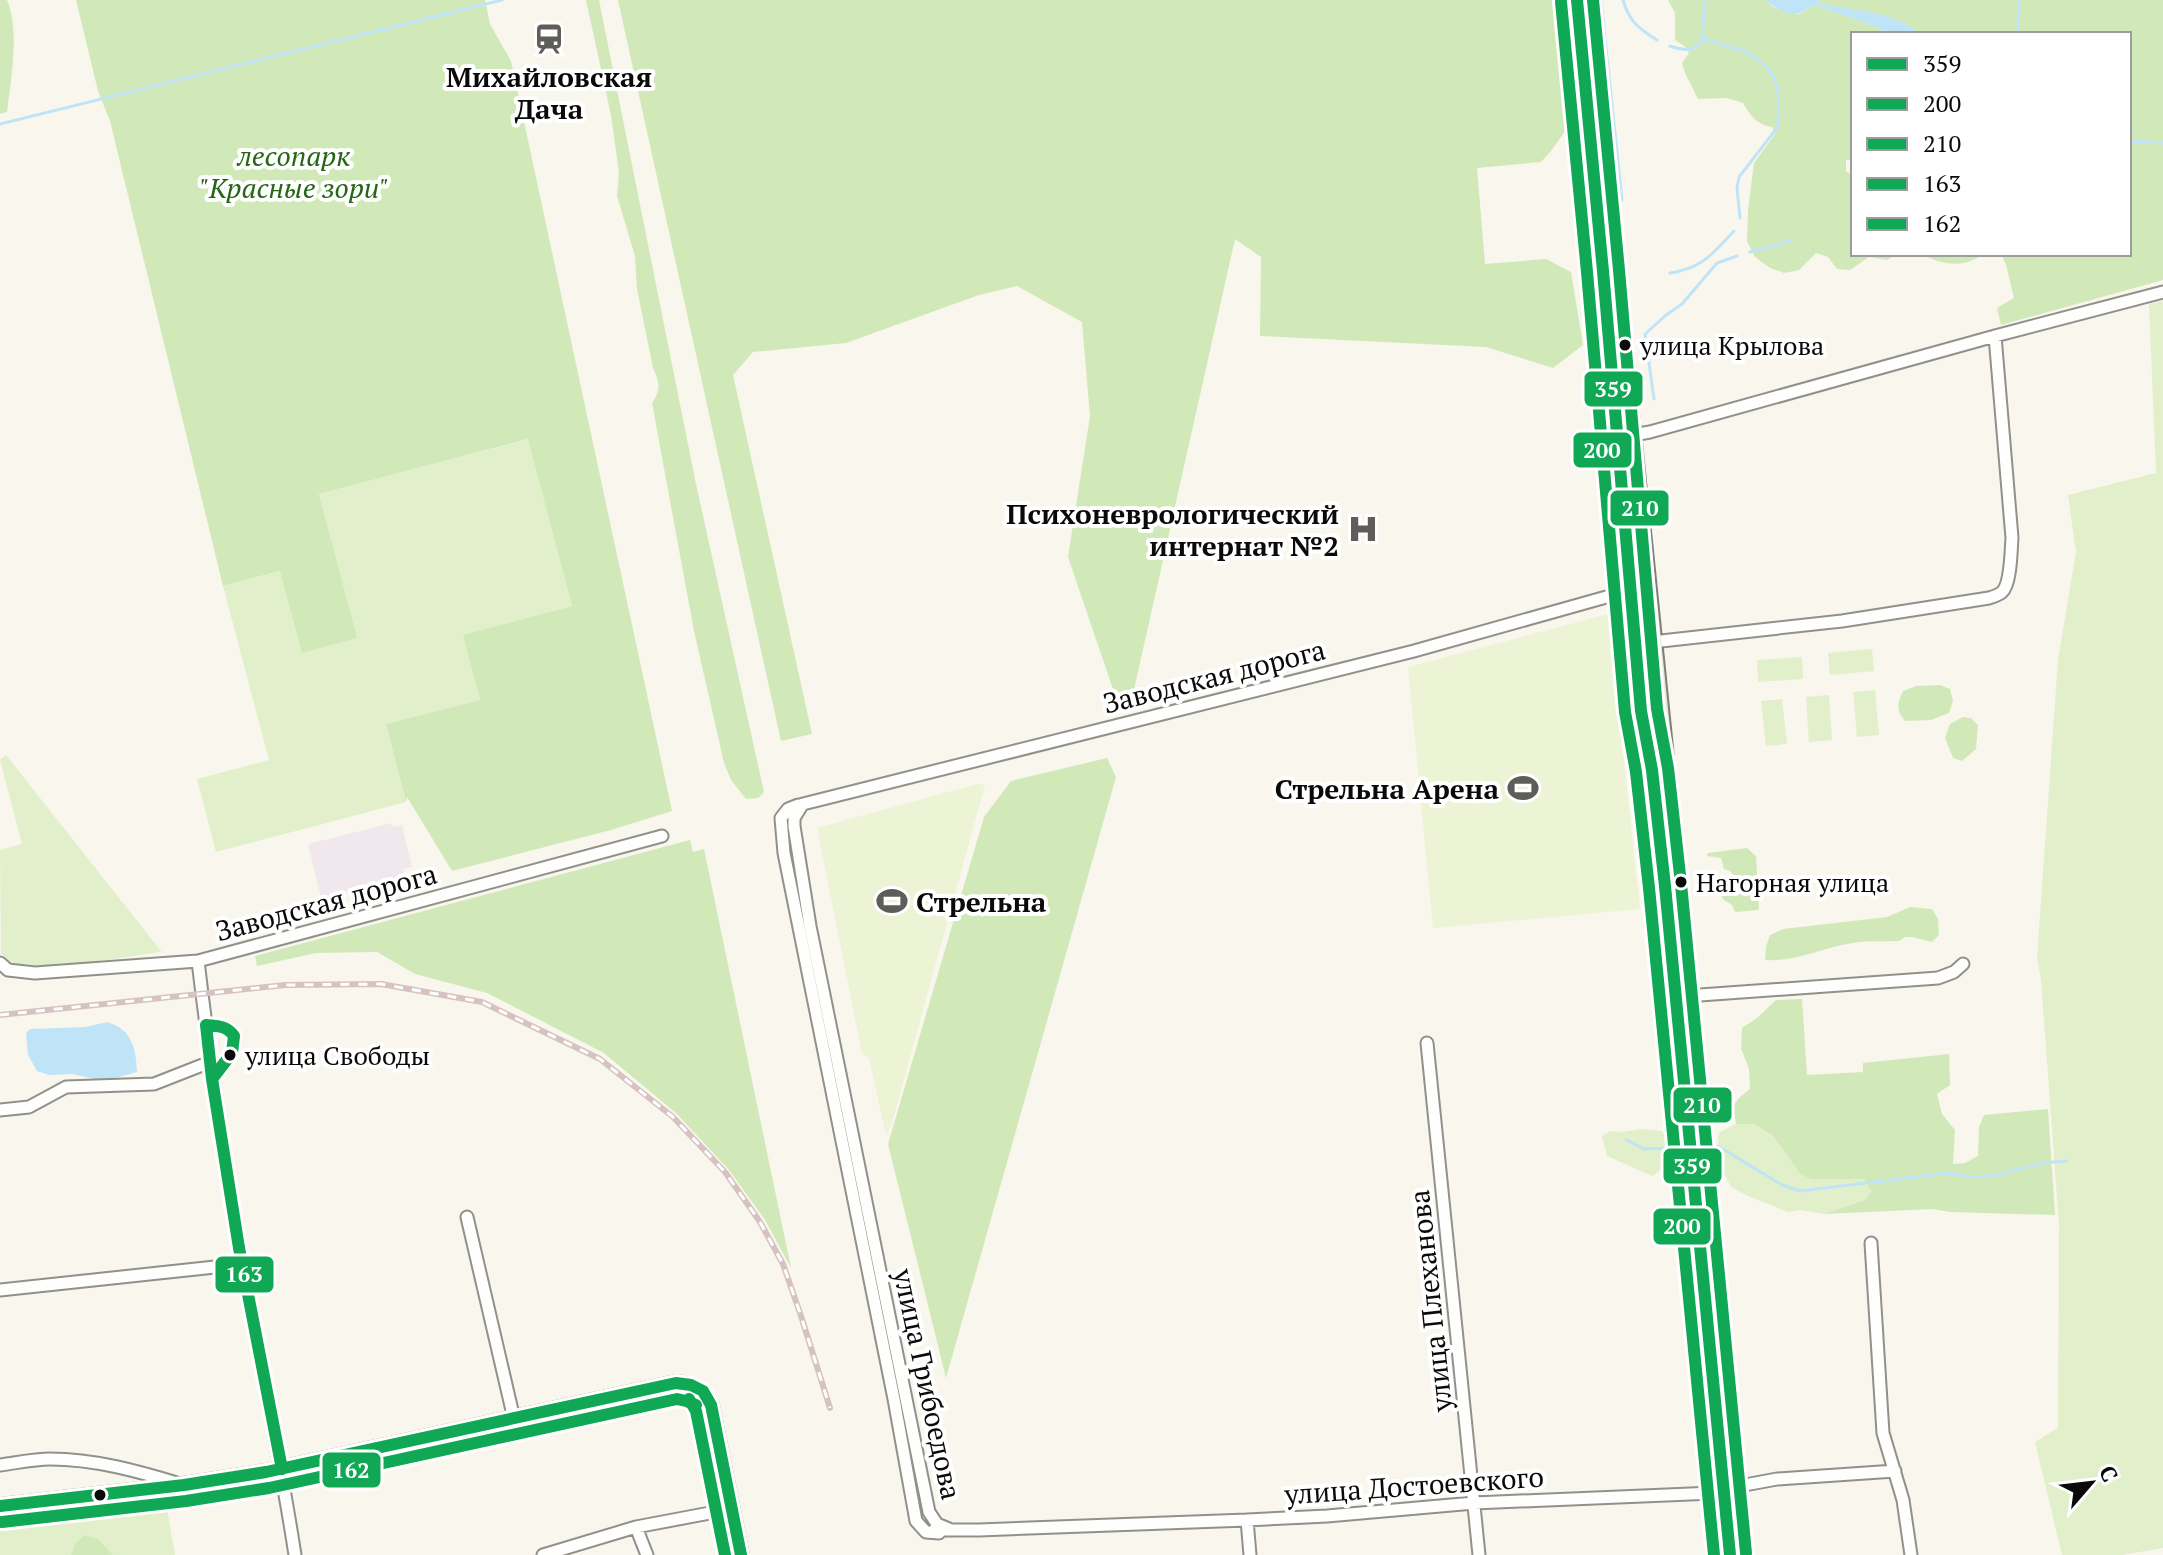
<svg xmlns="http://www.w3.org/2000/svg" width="2163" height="1555" font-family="'PT Serif',serif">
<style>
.industrial{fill:#f0e8ec}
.green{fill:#e1f0ca}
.forest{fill:#d1e9b8}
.pitch{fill:#ecf4d5}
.water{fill:#c0e4f7}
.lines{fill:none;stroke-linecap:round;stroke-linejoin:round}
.stream{stroke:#c0e4f7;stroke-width:3}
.minor-casing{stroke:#92908c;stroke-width:15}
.tertiary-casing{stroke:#92908c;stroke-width:18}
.primary-casing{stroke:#7f7e7a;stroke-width:22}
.minor{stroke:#fefefc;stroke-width:11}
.tertiary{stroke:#fefefc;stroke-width:14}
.primary{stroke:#ebe7d6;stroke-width:18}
.rail-casing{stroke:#d7c2c2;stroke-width:6}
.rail{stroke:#fff;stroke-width:3;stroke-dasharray:9;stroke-linecap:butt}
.bus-1-casing{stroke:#fff;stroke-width:18}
.bus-2-casing{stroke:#fff;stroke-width:18}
.bus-3-casing{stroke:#fff;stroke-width:18}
.bus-4-casing{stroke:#fff;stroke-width:18}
.bus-5-casing{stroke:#fff;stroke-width:18}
.bus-1{stroke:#10a855;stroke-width:12}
.bus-2{stroke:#10a855;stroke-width:12}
.bus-3{stroke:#10a855;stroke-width:12}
.bus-4{stroke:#10a855;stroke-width:12}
.bus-5{stroke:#10a855;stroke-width:12}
.bus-dot{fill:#0a0a0a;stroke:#fff;stroke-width:3}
.labels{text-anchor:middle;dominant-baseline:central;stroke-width:8;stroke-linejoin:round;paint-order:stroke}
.bus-label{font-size:26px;fill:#0a0a0a;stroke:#fff;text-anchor:start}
.poi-label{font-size:28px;font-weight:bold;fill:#0a0a0a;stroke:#fff;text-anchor:end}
.park-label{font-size:28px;font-style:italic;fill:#276617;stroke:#fff}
.street-label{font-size:28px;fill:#0a0a0a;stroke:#fff}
.line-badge{stroke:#fff;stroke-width:3}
.badge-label{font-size:22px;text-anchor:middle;font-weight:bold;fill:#fff}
</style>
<rect width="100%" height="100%" fill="#f9f6ed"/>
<!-- industrial -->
<path class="industrial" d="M392 823 393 827 402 825 412 867 403 869 405 878 321 898 308 844Z"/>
<!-- green -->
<path class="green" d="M2163 301V1548L2122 1555H2062L2035 1442 2058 1428 2059 1225 2041 980 2037 958 2058 660 2076 552 2068 495 2156 473 2149 304Z
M529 439 572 606 464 635 480 700 386 724 406 802 216 852 197 779 269 760 223 586 281 571 356 638 319 494Z
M1872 649 1874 671 1830 675 1828 653Z
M1802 657 1803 679 1758 682 1757 660Z
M1875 690 1879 735 1857 737 1853 692Z
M1829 695 1832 740 1809 742 1806 697Z
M1782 699 1787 744 1766 746 1761 701Z
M6 755 161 951V952C129 956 37 973 11 962 8 960 4 956 1 954L0 850 22 844 0 760Z
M1736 1124H1754L1773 1136 1801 1175 1811 1179H1864L1871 1191 1865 1200 1824 1214 1801 1210 1788 1212 1748 1196 1731 1187 1723 1172 1719 1154 1718 1137 1720 1132Z
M1641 1129 1662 1131C1679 1153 1673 1162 1652 1176L1607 1156 1602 1136 1610 1131 1622 1132Z
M167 1509 175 1555H113L99 1540 75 1544 71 1555H0V1527Z"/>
<!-- forest -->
<path class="forest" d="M0 0H7C20 31 11 79 7 112L0 114Z
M76 0H485L490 24 511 61 672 811 611 830 452 871 407 797 406 802 386 724 480 700 463 635 572 606 528 439 319 494 357 638 302 653 280 571 223 586 110 121 98 91Z
M586 0H599L696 484 764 792 758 798 746 799 731 780 724 763 694 631 652 403C661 390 660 383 653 368L637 289 635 256 617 196 619 173 611 115Z
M618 0H1561L1573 120 1551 151 1541 162 1477 168 1485 264 1546 259 1571 272 1583 345 1553 368 1486 347 1260 336 1261 257 1235 239 1133 694 1116 698 1068 557 1090 416 1082 322 1017 286 979 295 846 343 753 352 733 375 812 734 781 741Z
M1668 0H1766L1774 8 1799 14 1815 5 1869 24 1890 34H1853V160H1846V171L1853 175V254H1897L1887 260 1869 257 1850 270 1837 269 1828 257 1816 253 1799 270 1784 273 1770 268 1755 257 1747 241 1748 210 1754 163 1775 134 1772 127C1756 124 1751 116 1743 103L1727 98 1698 99 1685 73 1682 63 1689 53 1684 46 1675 40V13Z
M1818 0H2163V280L2001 325 1997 308 2014 298 2006 265 2001 254H2129V34H1920C1893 11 1855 11 1821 4Z
M1922 254H1984C1964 268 1943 266 1922 254Z
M1940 685 1950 689 1953 701 1949 713 1931 720 1905 721C1896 711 1897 703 1903 691L1916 686Z
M1963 717 1971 718 1978 725 1976 749 1962 761 1953 758 1945 738 1950 724Z
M1107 758 1116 777 946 1378 888 1144 984 817 1011 781Z
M690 840 693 852 704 849 791 1268 765 1220 729 1170 677 1114 604 1053 487 993 415 974 377 952 316 953 257 966 255 956Z
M1747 848 1756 856 1759 909 1758 910 1735 912 1732 905 1724 900 1720 894 1721 890 1734 882V876L1730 871 1724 869 1721 858 1707 856 1708 853Z
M1910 907 1932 909 1938 919 1939 935 1932 942 1912 937H1905L1899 941C1881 942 1864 940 1847 944 1820 949 1794 962 1765 960L1766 947 1770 935 1783 929 1887 917Z
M1802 999 1807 1075 1863 1072V1063L1949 1054 1950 1085 1937 1094 1942 1114 1955 1130 1953 1164 1965 1163 1978 1156 1979 1127 1984 1115 2048 1109 2055 1215 1950 1212 1932 1209 1824 1214 1865 1200 1871 1191 1864 1179H1811L1801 1175 1773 1136 1754 1124H1736L1733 1106 1740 1097 1750 1089 1749 1069 1741 1048 1742 1028 1757 1018 1776 1000Z
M85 1535 99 1540 113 1555H71L75 1544Z"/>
<!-- pitch -->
<path class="pitch" d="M1608 614 1640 909 1433 928 1408 667Z
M977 784 985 785 891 1126 886 1135 869 1058 862 1054 817 828Z"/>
<!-- water -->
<path class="water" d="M1766 0H1818L1821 4C1856 11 1892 10 1920 34H1890L1869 24 1815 5C1810 7 1807 10 1802 12 1790 17 1774 9 1766 0Z
M107 1022C132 1029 136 1048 137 1072L104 1081 72 1074 49 1075 37 1071 28 1055 26 1033 30 1029 85 1027Z"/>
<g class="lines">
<!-- stream -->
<path class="stream" d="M1601 0 1622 200
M1623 0C1629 21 1639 29 1657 40
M1705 0 1702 34 1704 39 1750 53 1770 71 1778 88 1779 119 1777 128 1739 177 1737 188 1740 218
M2018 34 2019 0
M1670 46C1684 51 1694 52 1704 39
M0 124 502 0
M2129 141 2163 143
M1750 252 1790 241
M1670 273C1703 268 1712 254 1734 231
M1654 399 1645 334 1665 316 1682 304 1717 263 1737 256
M1627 1140 1644 1149 1670 1148
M1718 1146 1782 1185 1800 1191 1948 1173 1972 1177 1991 1176 2044 1163 2066 1161"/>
<!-- minor casing -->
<g class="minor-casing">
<path id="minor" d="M1627 436 1650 432 1995 336 2163 292
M1652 642 1842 621 1989 598C1992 597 1999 595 2002 592 2011 584 2011 550 2012 538L1995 336
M798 805 788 809 781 818 784 853 894 1399 916 1521 926 1532 939 1533
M802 805 794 818V826L810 926 929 1512 937 1524 949 1529
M793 809 803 804 1414 651 1617 594 1635 592
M198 961C210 1062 225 1162 242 1262 259 1360 280 1457 295 1555
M0 963 8 970 35 973 198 961 662 836
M1686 996 1938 978 1954 972 1963 964
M206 1025C254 1023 232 1059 212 1079
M1427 1043 1479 1555
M0 1110 29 1107 66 1087 154 1084 210 1062
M467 1217 514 1419
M1871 1243 1883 1433 1903 1500 1911 1555
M0 1290 243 1264
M0 1465C16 1463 34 1459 50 1459 94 1459 138 1471 180 1484
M1247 1520 1250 1555
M636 1527 647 1555
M934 1530H979L1247 1520 1327 1516 1474 1503 1714 1493 1723 1489 1777 1479 1895 1471
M543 1555 636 1527 731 1509"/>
</g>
<!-- tertiary casing -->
<g class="tertiary-casing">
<path id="tertiary" d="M0 1506 184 1485 266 1472 676 1383C694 1385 702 1389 711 1405L741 1555"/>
</g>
<!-- primary casing -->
<g class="primary-casing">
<path id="primary" d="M1577 0 1603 271 1641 711 1652 770 1665 886 1730 1555
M1614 265 1670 817"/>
</g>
<!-- minor -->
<use href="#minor" class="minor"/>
<!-- tertiary -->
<use href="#tertiary" class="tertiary"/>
<!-- primary -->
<use href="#primary" class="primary"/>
<!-- rail casing -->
<g class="rail-casing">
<path id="rail" d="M0 1015 285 985 381 984 482 1002 600 1059 673 1117 725 1172 760 1222 783 1264 801 1316 830 1408"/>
</g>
<!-- rail -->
<use href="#rail" class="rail"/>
<!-- bus-1 casing -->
<g class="bus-1-casing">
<path id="bus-1" d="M1577 0 1603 271 1641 711 1652 770 1665 886 1730 1555"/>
</g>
<!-- bus-2 casing -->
<g class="bus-2-casing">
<path id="bus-2" d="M1561 2 1587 272 1625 712 1636 772 1649 888 1714 1555"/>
</g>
<!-- bus-3 casing -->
<g class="bus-3-casing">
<path id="bus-3" d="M1593 0 1619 270 1657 709 1668 768 1681 884 1746 1553"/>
</g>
<!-- bus-4 casing -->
<g class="bus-4-casing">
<path id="bus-4" d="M206 1025C218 1026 227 1026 234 1036L232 1053 212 1079Z
M212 1079 239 1248 282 1469
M703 1391 711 1405 741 1555
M0 1506 184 1485 266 1472 676 1383 691 1385 703 1391"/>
</g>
<!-- bus-5 casing -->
<g class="bus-5-casing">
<path id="bus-5" d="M689 1399 696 1411 725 1555
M2 1522 186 1501 269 1488 677 1399 686 1401 696 1405"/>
</g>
<!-- bus-1 -->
<use href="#bus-1" class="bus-1"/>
<!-- bus-2 -->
<use href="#bus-2" class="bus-2"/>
<!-- bus-3 -->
<use href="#bus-3" class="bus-3"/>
<!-- bus-4 -->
<use href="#bus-4" class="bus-4"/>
<!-- bus-5 -->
<use href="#bus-5" class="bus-5"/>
</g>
<!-- icons -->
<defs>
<g id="station-bare" transform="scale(2.4)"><path d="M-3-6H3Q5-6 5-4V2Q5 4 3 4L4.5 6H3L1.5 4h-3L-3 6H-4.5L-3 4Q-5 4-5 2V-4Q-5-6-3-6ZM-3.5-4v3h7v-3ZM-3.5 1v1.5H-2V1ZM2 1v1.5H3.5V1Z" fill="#5e5d59" stroke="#fff" stroke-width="2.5" paint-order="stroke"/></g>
<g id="hospital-bare" transform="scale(2.4)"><path d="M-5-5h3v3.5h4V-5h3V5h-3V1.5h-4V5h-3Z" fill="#5e5d59" stroke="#fff" stroke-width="2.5" paint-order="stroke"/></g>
<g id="stadium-bare" transform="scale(2.4)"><path d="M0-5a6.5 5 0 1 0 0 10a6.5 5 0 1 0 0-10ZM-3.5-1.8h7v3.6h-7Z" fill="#5e5d59" stroke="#fff" stroke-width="2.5" paint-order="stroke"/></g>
</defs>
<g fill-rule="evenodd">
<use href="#station-bare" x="549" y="39"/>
<use href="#hospital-bare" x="1363" y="529"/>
<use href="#stadium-bare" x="1523" y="788"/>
<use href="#stadium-bare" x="892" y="901"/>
</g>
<!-- markers -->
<g class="bus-dot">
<circle cx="1625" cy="345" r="7"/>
<circle cx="1681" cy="882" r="7"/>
<circle cx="230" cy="1055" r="7"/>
<circle cx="100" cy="1495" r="7"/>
</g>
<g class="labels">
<!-- bus labels -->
<g class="bus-label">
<text x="1640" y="345">улица Крылова</text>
<text x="1696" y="882">Нагорная улица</text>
<text x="245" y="1055">улица Свободы</text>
</g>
<!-- poi labels -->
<g class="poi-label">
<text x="549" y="76" text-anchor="middle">Михайловская<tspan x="549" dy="32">Дача</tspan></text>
<text x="1339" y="513">Психоневрологический<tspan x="1339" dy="32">интернат №2</tspan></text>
<text x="1499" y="788">Стрельна Арена</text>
<text x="916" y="901" text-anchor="start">Стрельна</text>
</g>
<!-- park labels -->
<g class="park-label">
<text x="294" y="155">лесопарк<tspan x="294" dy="32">"Красные зори"</tspan></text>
</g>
<!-- street labels -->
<g class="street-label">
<text transform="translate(1214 676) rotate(-14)">Заводская дорога</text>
<text transform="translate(326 902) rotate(-15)">Заводская дорога</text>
<text transform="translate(1430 1301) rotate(-96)">улица Плеханова</text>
<text transform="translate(928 1384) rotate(78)">улица Грибоедова</text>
<text transform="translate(1414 1485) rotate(-4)">улица Достоевского</text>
</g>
</g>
<g class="line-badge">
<rect x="1583" y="370" width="61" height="38" rx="8" fill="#10a855"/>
<rect x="1572" y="431" width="61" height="38" rx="8" fill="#10a855"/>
<rect x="1609" y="489" width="61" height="38" rx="8" fill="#10a855"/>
<rect x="1672" y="1086" width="61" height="38" rx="8" fill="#10a855"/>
<rect x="1662" y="1147" width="61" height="38" rx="8" fill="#10a855"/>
<rect x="1652" y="1207" width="60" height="39" rx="8" fill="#10a855"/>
<rect x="214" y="1255" width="61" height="39" rx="8" fill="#10a855"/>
<rect x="321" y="1451" width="61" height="38" rx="8" fill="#10a855"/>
</g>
<g class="badge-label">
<text x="1613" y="397">359</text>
<text x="1602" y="458">200</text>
<text x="1640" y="516">210</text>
<text x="1702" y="1113">210</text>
<text x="1692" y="1174">359</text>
<text x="1682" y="1234">200</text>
<text x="244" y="1282">163</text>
<text x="351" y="1478">162</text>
</g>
<!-- legend -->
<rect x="1851" y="32" width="280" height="224" fill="#ffffff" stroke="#9d9d9d" stroke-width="2"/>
<rect x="1867" y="58" width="40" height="12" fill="#10a855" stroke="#9d9d9d" stroke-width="2"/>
<text x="1923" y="72" font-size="24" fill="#0a0a0a">359</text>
<rect x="1867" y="98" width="40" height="12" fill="#10a855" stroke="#9d9d9d" stroke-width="2"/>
<text x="1923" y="112" font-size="24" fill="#0a0a0a">200</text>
<rect x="1867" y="138" width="40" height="12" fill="#10a855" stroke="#9d9d9d" stroke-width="2"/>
<text x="1923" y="152" font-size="24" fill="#0a0a0a">210</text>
<rect x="1867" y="178" width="40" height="12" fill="#10a855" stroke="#9d9d9d" stroke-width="2"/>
<text x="1923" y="192" font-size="24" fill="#0a0a0a">163</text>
<rect x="1867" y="218" width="40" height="12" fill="#10a855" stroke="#9d9d9d" stroke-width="2"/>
<text x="1923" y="232" font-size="24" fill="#0a0a0a">162</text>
<!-- north arrow -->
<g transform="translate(2091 1483) rotate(62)" stroke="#ffffff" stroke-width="6" paint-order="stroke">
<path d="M0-6L14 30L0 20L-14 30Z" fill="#0a0a0a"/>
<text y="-12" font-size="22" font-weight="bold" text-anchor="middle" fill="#0a0a0a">С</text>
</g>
</svg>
